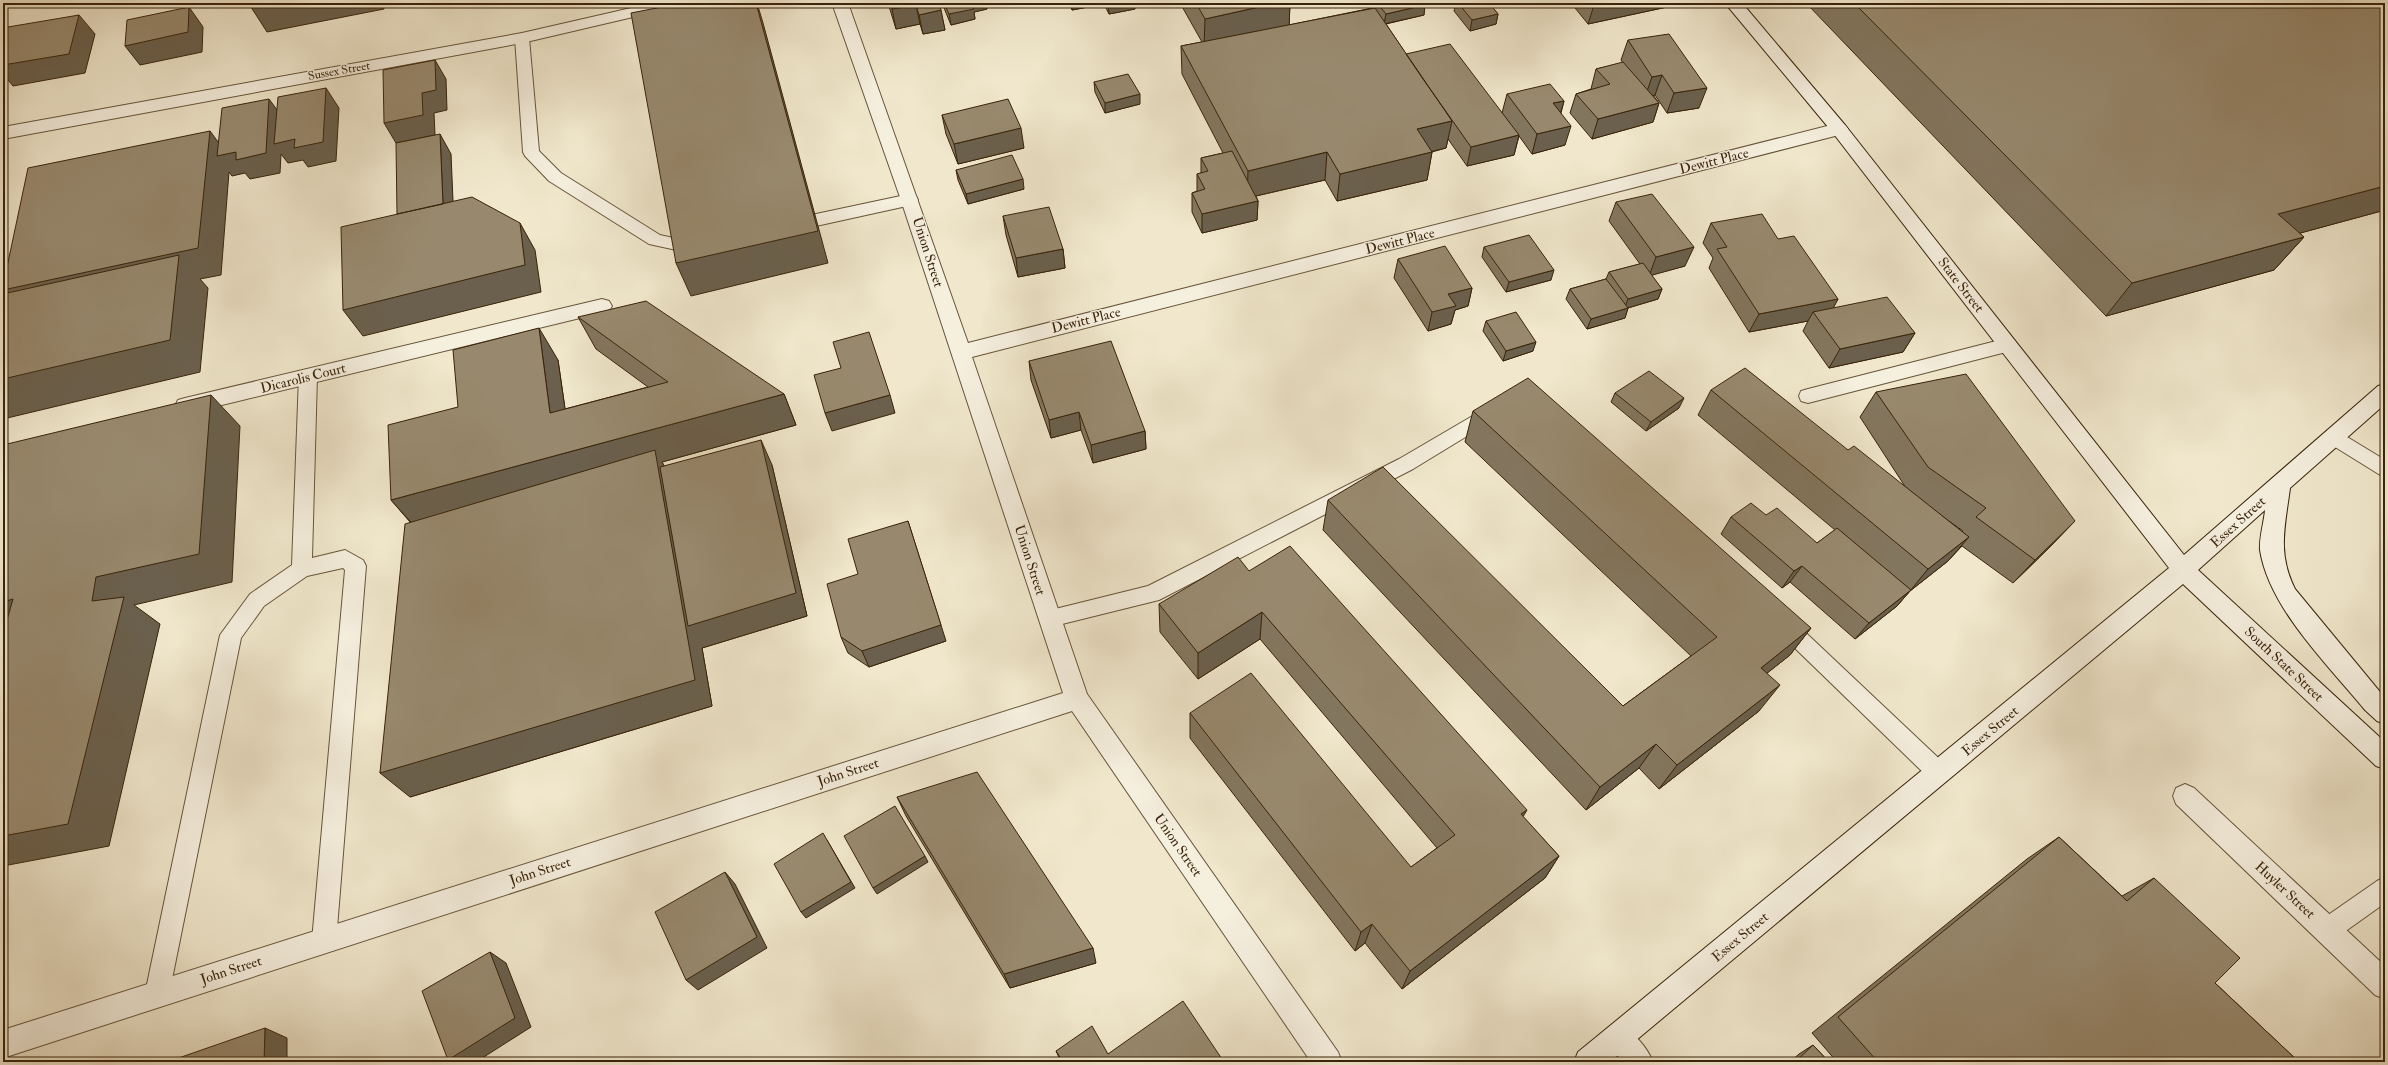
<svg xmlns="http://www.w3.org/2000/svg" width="2388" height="1065" font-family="'IM FELL Double Pica',serif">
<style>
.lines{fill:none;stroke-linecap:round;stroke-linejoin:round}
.lane-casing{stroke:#67543a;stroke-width:2}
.street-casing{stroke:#67543a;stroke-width:2}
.secondary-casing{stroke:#392309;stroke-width:2}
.lane{fill:#f5efde;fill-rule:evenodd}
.street{fill:#f5efde;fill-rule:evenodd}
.secondary{fill:#f5efde;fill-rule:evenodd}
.wall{fill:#83765f;stroke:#392309;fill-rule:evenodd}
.shaded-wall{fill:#6a604d;stroke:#392309}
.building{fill:#98896e;stroke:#392309}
.labels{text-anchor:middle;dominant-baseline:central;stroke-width:3;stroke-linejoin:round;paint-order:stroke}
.far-street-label{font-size:12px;fill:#392309;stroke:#f5efde}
.street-label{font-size:14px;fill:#392309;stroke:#f5efde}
</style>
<rect width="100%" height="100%" fill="#f0e7cc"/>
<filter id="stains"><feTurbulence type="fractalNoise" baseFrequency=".005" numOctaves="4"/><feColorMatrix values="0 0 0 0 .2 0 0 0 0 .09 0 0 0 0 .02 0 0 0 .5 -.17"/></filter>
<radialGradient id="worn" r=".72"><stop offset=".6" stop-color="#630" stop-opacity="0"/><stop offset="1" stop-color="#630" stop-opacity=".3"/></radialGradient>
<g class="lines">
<!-- lane casing -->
<g class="lane-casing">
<path id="lane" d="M522 33 529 38 539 151 561 173 660 235 687 241 690 245 687 249 681 251 649 244 549 181 525 156 523 152 515 38Z
M910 194 916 196 918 200 916 204 816 226 810 224 808 220 810 216 816 214Z
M2008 338 2014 340 2017 345 2014 350 1808 403 1801 401 1799 396 1801 391 1808 389Z
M308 369 315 371 317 376 312 558 345 550 363 560 366 566 336 941 333 950 324 953 315 950 312 941 345 570 343 568 307 576 264 606 241 638 169 994 166 1003 157 1006 148 1003 145 994 220 635 250 594 292 565 299 376 301 371Z
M1493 404 1500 406 1502 411 1500 416 1413 469 1159 600 1050 627 1043 624 1040 618 1043 612 1148 586 1399 459Z
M2334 429 2385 460V478L2327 442 2324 437 2327 432Z
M1781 613 1788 616 1947 766 1950 773 1947 780 1939 783 1931 780 1774 628 1771 622 1774 616Z
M2385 877V903L2336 938 2327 942 2318 938 2315 930 2318 922 2377 881Z
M1618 1024C1633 1031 1647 1047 1653 1062H1623L1609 1046 1605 1037 1609 1028Z"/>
</g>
<!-- street casing -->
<g class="street-casing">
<path id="street" d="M653 3H682L680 6 522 43 3 139V127L522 33Z
M832 3H848L968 343 1839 123 1845 125 1848 129 1845 133 1839 135 972 357 1087 694 1338 1052 1342 1062H1311L1072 711 3 1058V1030L1063 693 901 200Z
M602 299 609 301 612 306 609 311 185 414 178 412 175 406 178 400 185 398Z
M2185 784 2194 788 2385 966V999L2375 995 2176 804 2173 796 2176 788Z"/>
</g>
<!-- secondary casing -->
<g class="secondary-casing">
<path id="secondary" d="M1725 3H1742L1845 125 2184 555 2378 386 2385 384V404L2290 488C2285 527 2277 553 2295 589L2385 698V724L2377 721 2365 710C2328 665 2269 608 2260 550 2259 538 2264 522 2265 510L2198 570 2385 742V769L2376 766 2183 584 1610 1062H1574L1578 1052 2169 568 1833 133Z"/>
</g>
<!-- lane -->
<use href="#lane" class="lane"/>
<!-- street -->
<use href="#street" class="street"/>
<!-- secondary -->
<use href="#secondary" class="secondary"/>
</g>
<!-- wall -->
<path class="wall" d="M888 3H939L945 30 923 34 920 24 896 29Z
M942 3H986L987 9 974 12 975 19 951 25Z
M1069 3H1135V9L1109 14 1104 4 1072 10Z
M1180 3H1290L1289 25 1372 8V3H1424V15L1386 24 1406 54 1502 113 1507 94 1564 101 1561 113 1565 145 1532 154 1519 136 1514 155 1467 166 1448 139 1446 148 1432 152 1427 180 1337 201 1325 180 1256 196 1258 201 1257 220 1202 233 1192 212V193L1197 191V174L1201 173V158L1223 153 1182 74 1181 46 1202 42Z
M1456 3H1489L1498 14 1496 24 1470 31 1454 11Z
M1571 3H1669L1667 7 1588 24Z
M1806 3H2385V210L2300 233 2304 237 2274 270 2106 316Z
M1628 40 1699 108 1667 113 1655 95H1653L1659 103 1653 122 1592 139 1570 113 1576 94 1591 89 1596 69 1623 63 1621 60Z
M1094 82 1140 104 1105 113 1095 92Z
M942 115 1024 148 958 164 946 134Z
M956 170 1024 189 968 204 958 180Z
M1616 202 1685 266 1651 275 1662 289 1658 299 1628 308 1625 318 1587 329 1566 299 1570 289 1606 279 1609 272 1640 264 1609 221Z
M1003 216 1063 249 1065 268 1018 277 1006 235Z
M1711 223 1778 239 1838 299 1833 308 1915 333 1903 352 1829 368 1803 331 1808 321 1749 332 1709 268 1713 258 1703 243Z
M1484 247 1551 280 1506 292 1482 257Z
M1398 259 1472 288 1468 306 1455 310 1451 324 1428 331 1394 278Z
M578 317 784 394 796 425 662 462 664 466 772 465 807 616 702 648 712 706 410 797V522L391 500 458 407 558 360 565 409 648 387 596 349Z
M1486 321 1533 351 1503 361 1483 331Z
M1029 361 1145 431 1146 449 1093 463 1081 430 1051 438 1031 380Z
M1711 390 1848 450 1906 488 1860 417 1876 392 2052 545 2013 583 1962 546 1948 561 1910 591 1897 606 1855 639 1790 582 1782 588 1721 534 1731 517 1766 515 1817 543 1835 530 1698 415ZM1939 514 1963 531 1962 532Z
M1615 393 1679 408 1646 431 1611 402Z
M1473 411 1811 628 1790 655 1767 673 1759 711 1659 789 1639 768 1586 810 1323 530 1328 500 1623 706 1691 656 1465 442Z
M1249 571 1523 817 1559 856 1545 878 1402 989 1365 943 1355 951 1190 738V713L1411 867 1437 848 1260 639 1198 679 1160 632 1159 604Z
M841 637 946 641 869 667 848 653Z
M897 797 1096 963 1010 988 906 816Z
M2059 837 2122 896 2154 878 2215 983 2299 1062H1837L1812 1033 2027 859Z
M1813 1045 1829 1062H1790L1799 1054Z
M1056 1051 1108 1054 1224 1062H1061Z"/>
<!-- shaded-wall -->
<path class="shaded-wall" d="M254 3H384V9L267 32 249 4Z
M756 3H757L763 23 828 263 691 296 676 263Z
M971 3H986L987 9 974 12 975 19 951 25 949 14Z
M1072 3H1104V4L1072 10Z
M1108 3H1135V9L1109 14Z
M1277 3H1290L1289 28 1204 46 1205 19Z
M1602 3H1669L1667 7 1588 24 1594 5Z
M916 5 920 24 896 29 892 9Z
M1425 5 1424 15 1384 24 1386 14Z
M189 7 203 27 202 52 140 65 125 46Z
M941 10 945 30 923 34 919 15Z
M1498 14 1496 24 1470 31 1472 20Z
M79 15 95 34 85 73 13 86 3 74V65Z
M435 60 446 79 447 110 434 113 435 135 396 143 384 123 422 93Z
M1662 75 1655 95 1645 97 1652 77Z
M326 88 339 108 336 161 308 167 303 160 288 163 281 154 280 173 250 179 245 173 232 176 229 172 221 275 200 279 208 288 200 372 3 419V379L30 317 3 291V290L210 131 227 154 269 99 283 118Z
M1707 88 1699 108 1667 113 1674 93Z
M1140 94V104L1105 113V103Z
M1564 101 1558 121 1553 103Z
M1659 103 1653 122 1592 139 1598 119Z
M1452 121 1446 148 1412 156 1417 129Z
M1571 126 1565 145 1532 154 1537 134Z
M1021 128 1024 148 958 164 954 144Z
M440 134 451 154 454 224 443 204Z
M1519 135 1514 155 1467 166 1471 147Z
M1327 152 1325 180 1247 198 1248 171Z
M1432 152 1427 180 1337 201 1340 174Z
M1023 179 1024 189 968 204 966 194Z
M2385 186V210L2249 247 2278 214Z
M1258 201 1257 220 1202 233V214Z
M520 223 535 250 541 292 363 336 343 310Z
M2304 237 2274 270 2106 316 2132 283Z
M1694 247 1685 266 1649 276 1656 257Z
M1063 249 1065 268 1018 277 1016 258Z
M1554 270 1551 280 1506 292 1509 282Z
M1472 288 1468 306 1455 310 1451 324 1428 331 1432 312 1448 294Z
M1662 289 1658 299 1624 309 1628 299Z
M1838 299 1828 318 1813 312 1808 321 1749 332 1759 314Z
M1628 308 1625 318 1587 329 1591 319Z
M539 328 558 360 570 443 550 413Z
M1915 333 1903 352 1829 368 1840 349Z
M1536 342 1533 351 1503 361 1506 351Z
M784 394 796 425 662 462 672 480 761 440 772 465 807 616 702 648 712 706 410 797 380 773 417 529 391 500Z
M211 395 240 426 232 582 134 605 160 624 109 846 3 866V836L96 577Z
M890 395 895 413 832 431 825 413Z
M1684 398 1679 408 1646 431 1651 422Z
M1079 412 1081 430 1051 438 1049 420Z
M1145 431 1146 449 1093 463 1091 445Z
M908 521 946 641 869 667 862 651Z
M2075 521 2052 545 2013 583 2035 560Z
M1969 537 1948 561 1910 591 1897 606 1855 639 1869 623 1910 591 1928 569Z
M1802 566 1790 582 1782 588 1794 571Z
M13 599 3 640V602Z
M1262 612 1260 639 1198 679V653Z
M1811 628 1790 655 1741 694 1761 668Z
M1780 685 1759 711 1659 789 1677 765Z
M1656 744 1639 768 1586 810 1600 787Z
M1527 810 1514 832 1521 814Z
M827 840 855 888 806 918 801 912Z
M925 856 928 862 877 894 873 888Z
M1559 856 1545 878 1402 989 1410 971Z
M725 872 735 884 767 948 698 990 686 980Z
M1372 924 1365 943 1355 951 1361 932Z
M1093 948 1096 963 1010 988 1004 974Z
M490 952 506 963 531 1027 476 1062H453L448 1060Z
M265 1028 287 1038V1062H264Z"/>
<!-- building -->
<path class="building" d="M682 3H756L818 231 676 263 631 13Z
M890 3H939L941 10 919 15 916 5 892 9Z
M944 3H971L974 9 949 14Z
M1196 3H1277L1205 19Z
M1377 3H1424L1425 5 1386 14Z
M1458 3H1489L1498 14 1472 20Z
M1592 3H1602L1594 5Z
M1854 3H2385V186L2278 214 2304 237 2132 283Z
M189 7 188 32 125 46 127 20Z
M1375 8 1452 121 1417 129 1432 152 1340 174 1327 152 1248 171 1181 46Z
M79 15 69 54 3 65V43L8 27Z
M1669 34 1707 88 1674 93 1662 75 1652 77 1628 40Z
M1450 44 1519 135 1471 147 1423 79 1406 54Z
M435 60 436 90 422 93 423 115 384 123 383 70Z
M1623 62 1659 103 1598 119 1576 94 1610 84 1596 69Z
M1128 74 1140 94 1105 103 1094 82Z
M1550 84 1564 101 1553 103 1571 126 1537 134 1507 94Z
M326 88 323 142 294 148 295 139 274 144 278 97Z
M269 99 266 153 236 160V152L217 156 222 108Z
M1008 99 1021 128 954 144 942 115Z
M210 131 198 248 3 290V286L28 168Z
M440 134 443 204 397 214 396 143Z
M1232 151 1258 201 1202 214 1192 193 1205 189 1197 174 1208 171 1201 158Z
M1012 155 1023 179 966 194 956 170Z
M1652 194 1694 247 1656 257 1616 202Z
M472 197 520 223 525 265 343 310 341 227Z
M1049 207 1063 249 1016 258 1003 216Z
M1762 214 1778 239 1794 236 1838 299 1759 314 1717 249 1727 247 1711 223Z
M1529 235 1554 270 1509 282 1484 247Z
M1445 246 1472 288 1448 294 1456 306 1432 312 1398 259Z
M179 255 170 340 3 379V294Z
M1643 263 1662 289 1628 299 1609 272Z
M1606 279 1628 308 1591 319 1570 289Z
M1887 297 1915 333 1840 349 1813 312Z
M646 301 784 394 391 500 388 425 458 407 453 350 539 328 550 413 668 382 578 317Z
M1516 312 1536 342 1506 351 1486 321Z
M869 332 890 395 825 413 814 375 841 368 833 342Z
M1111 341 1145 431 1091 445 1079 412 1049 420 1029 361Z
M1745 368 1848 450 1854 446 1969 537 1928 569 1711 390Z
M1649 371 1684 398 1651 422 1615 393Z
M1966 374 2075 521 2035 560 1976 517 1986 508 1928 467 1876 392Z
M1528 378 1811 628 1761 668 1780 685 1677 765 1656 744 1600 787 1328 500 1383 467 1623 706 1717 637 1473 411Z
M211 395 199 554 96 577 92 601 124 597 68 824 3 836V634L13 599 3 602V445Z
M761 440 796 593 688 626 660 467Z
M655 450 695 680 380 773 405 524Z
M1751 503 1766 515 1777 508 1817 543 1837 528 1911 590 1869 623 1802 566 1794 571 1731 517Z
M908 521 941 625 862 651 841 637 827 584 858 574 848 539Z
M1290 546 1527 810 1521 814 1559 856 1410 971 1372 924 1361 932 1190 713 1251 673 1411 867 1455 835 1262 612 1198 653 1159 604 1238 557 1249 571Z
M977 772 1093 948 1004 974 897 797Z
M895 806 925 856 873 888 844 836Z
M823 833 851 882 801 912 774 864Z
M2059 837 2127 901 2154 878 2240 958 2215 983 2299 1062H1878L1838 1017Z
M725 872 757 937 686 980 655 912Z
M490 952 515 1018 448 1060 422 991Z
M1183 1001 1224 1062H1063L1056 1051 1092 1026 1108 1054Z
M265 1028 264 1062H167Z
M1813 1045 1829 1062H1795Z"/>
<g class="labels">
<!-- far-street labels -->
<g class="far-street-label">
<text transform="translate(339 71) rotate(-10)">Sussex Street</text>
</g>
<!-- street labels -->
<g class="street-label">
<text transform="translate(1714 161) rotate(-14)">Dewitt Place</text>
<text transform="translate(1400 241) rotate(-14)">Dewitt Place</text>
<text transform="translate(928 252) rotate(72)">Union Street</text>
<text transform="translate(1961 285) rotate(52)">State Street</text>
<text transform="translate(1086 320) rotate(-14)">Dewitt Place</text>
<text transform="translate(303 378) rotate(-14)">Dicarolis Court</text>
<text transform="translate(2238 522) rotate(-42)">Essex Street</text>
<text transform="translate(1030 560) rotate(72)">Union Street</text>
<text transform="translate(2284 664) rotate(43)">South State Street</text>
<text transform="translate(1990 731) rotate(-40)">Essex Street</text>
<text transform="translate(848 772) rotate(-18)">John Street</text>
<text transform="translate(1178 845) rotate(55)">Union Street</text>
<text transform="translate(540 871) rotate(-18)">John Street</text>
<text transform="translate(2285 890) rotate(43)">Huyler Street</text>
<text transform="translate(1740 937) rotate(-40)">Essex Street</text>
<text transform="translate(231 970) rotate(-18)">John Street</text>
</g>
</g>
<!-- margin -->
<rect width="2388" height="1065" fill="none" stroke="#f0e7cc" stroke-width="16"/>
<rect x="4" y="4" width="2380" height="1057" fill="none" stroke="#392309" stroke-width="2"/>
<rect x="8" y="8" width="2372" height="1049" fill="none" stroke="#392309"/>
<rect width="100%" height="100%" filter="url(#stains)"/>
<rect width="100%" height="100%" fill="url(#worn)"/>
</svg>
